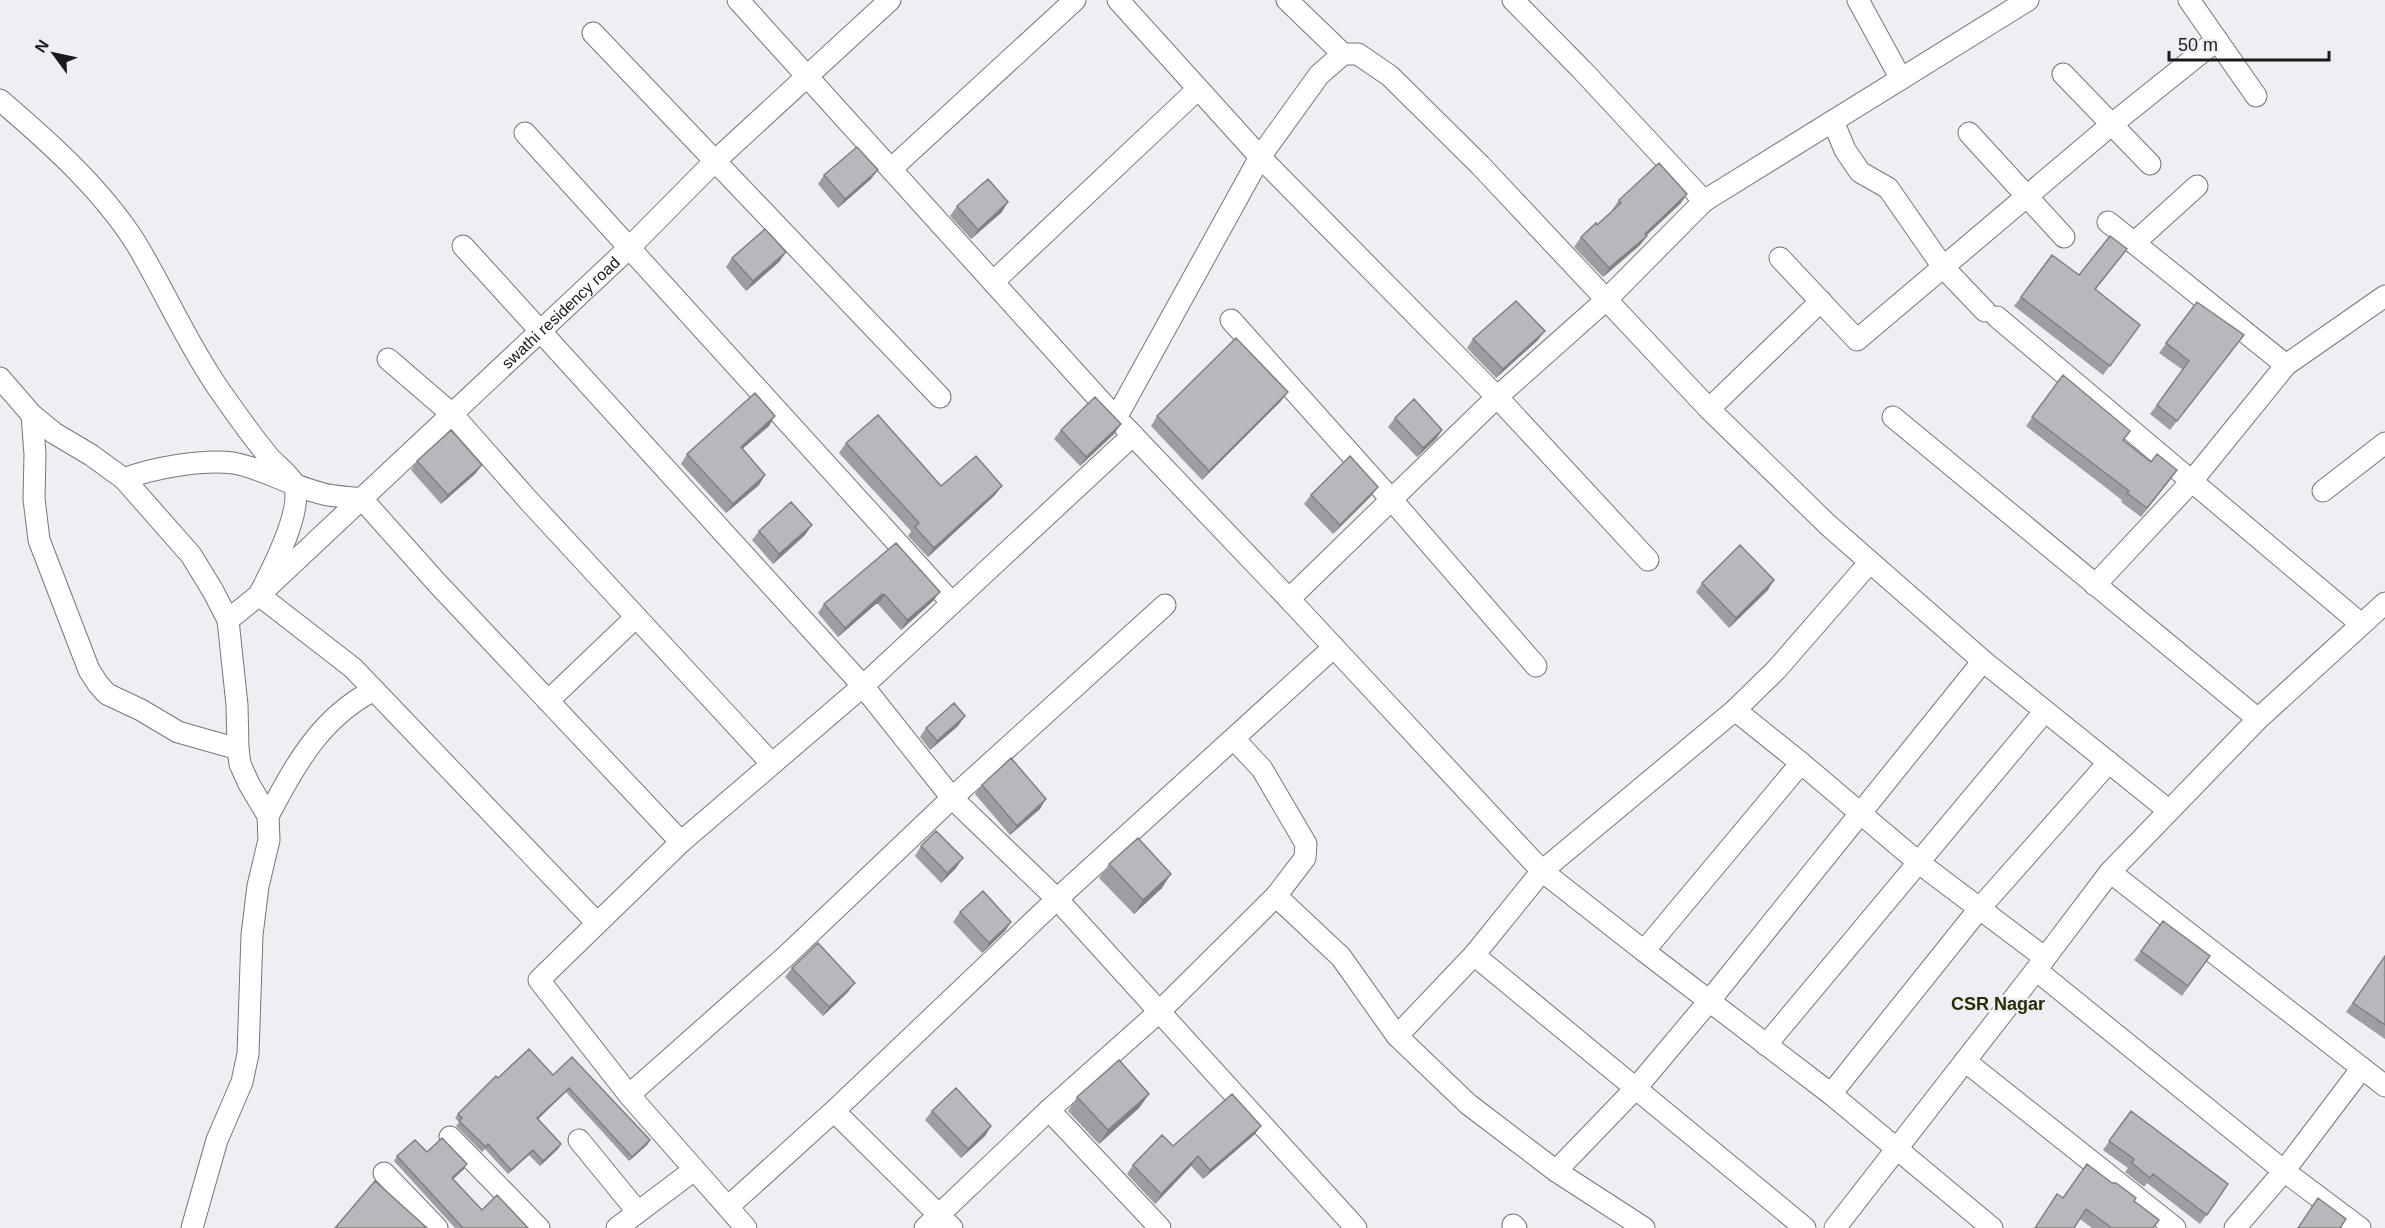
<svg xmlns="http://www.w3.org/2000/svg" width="2385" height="1228" font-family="Helvetica,sans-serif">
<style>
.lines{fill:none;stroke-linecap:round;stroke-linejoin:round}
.minor-casing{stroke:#75777a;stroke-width:23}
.minor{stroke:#fff;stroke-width:21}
.wall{fill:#9d9ea1}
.shaded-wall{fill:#7f8183}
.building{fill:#b6b8bb;stroke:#7f8183;stroke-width:1.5}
.labels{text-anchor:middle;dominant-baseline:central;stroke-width:5;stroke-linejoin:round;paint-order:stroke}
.street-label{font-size:16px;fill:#191a1b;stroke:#edeff3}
.neighbourhood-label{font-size:18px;font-weight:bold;fill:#252e07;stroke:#edeff3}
</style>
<rect width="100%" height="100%" fill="#edeff3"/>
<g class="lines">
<!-- minor casing -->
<g class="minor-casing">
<g id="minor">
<path d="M738 0 1116 418 1260 157 1319 75 1343 54"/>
<path d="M1118 0 1260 157 1497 397 1648 560"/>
<path d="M1287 0 1343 54H1358L1390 76 1480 165 1709 409 1828 525 1983 661 2168 810"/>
<path d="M1513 0 1582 70 1704 201 1606 300 1497 397 1289 599 1542 871 1644 951"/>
<path d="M1858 0 1901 79"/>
<path d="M2189 0 2256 96"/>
<path d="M593 33 940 397"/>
<path d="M2063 74 2150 164"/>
<path d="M0 100C50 143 102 189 137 245 165 292 187 343 218 388 234 411 251 435 269 457 276 465 290 475 294 484 304 510 271 572 259 595L353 668 597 923"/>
<path d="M1833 121 1845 150 1860 172 1888 188 1943 267 1985 311"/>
<path d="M525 133 952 603"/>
<path d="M1969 133 2064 237"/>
<path d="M891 169 1075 0"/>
<path d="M1704 201 2028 0"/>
<path d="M2108 222 2286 365"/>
<path d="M2134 243 2197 186"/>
<path d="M463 246 863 686 952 798 1165 605"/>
<path d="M1780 258 1857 340 2111 125 2217 40"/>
<path d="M993 282 1198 89"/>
<path d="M1997 317 2361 624"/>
<path d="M1231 320 1391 499 1536 666"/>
<path d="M388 359 453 415 529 501 772 764"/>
<path d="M0 378 32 415 54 433 91 455 124 479 191 555 213 591 228 620 237 705 238 749 240 764 249 784 268 816 269 840 258 886 252 935 248 1054 242 1082 217 1140 192 1228"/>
<path d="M1709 409 1821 301"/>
<path d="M32 415 35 454 34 499 39 540 89 670 98 684 107 694 141 710 178 732 238 749"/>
<path d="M1893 417 2258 719"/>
<path d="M1124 426 1289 599"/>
<path d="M124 479C152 468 203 459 233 463 263 468 291 486 320 493 333 497 348 497 362 499L438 584 681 842"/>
<path d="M2323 491 2385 443"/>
<path d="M2095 585 2192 481 2286 365 2385 296"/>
<path id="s1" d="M228 620 259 595 630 247 715 161 890 0"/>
<path d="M548 701 636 617"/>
<path d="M1735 710 1801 763"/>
<path d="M1234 739 1262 769 1306 844 1305 858 1276 896"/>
<path d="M268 816C296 764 320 718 374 690"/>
<path d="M2110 872 2385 1086"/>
<path d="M1474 955 1805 1228"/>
<path d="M2036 970 2284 1171 2360 1228"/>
<path d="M1397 1036 1474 955 1542 871 1735 710 1776 670 1870 562"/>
<path d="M1766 1045 2045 711"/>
<path d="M1965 1061 2175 1228"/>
<path d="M1831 1094 1979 909 2109 762"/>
<path d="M629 1095 786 956 952 798 1057 899 1356 1228"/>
<path d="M1049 1110 1160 1228"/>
<path d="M834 1111 952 1228"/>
<path d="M450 1137 539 1228"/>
<path d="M579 1140 637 1211"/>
<path d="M1556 1171 1636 1088 1710 1000 1983 661"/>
<path d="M384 1173 437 1228"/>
<path d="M729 1206 834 1111 1057 899 1334 647"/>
<path d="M1513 1225 1516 1228"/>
<path d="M617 1228 694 1170"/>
<path d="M746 1228 629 1095 539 980 681 842 863 686 1133 435"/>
<path d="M925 1228 1049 1110 1160 1011 1276 896 1341 957 1397 1036 1468 1104 1556 1171 1644 1228"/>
<path d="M1835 1228 2036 970 2110 872 2258 719 2385 603"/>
<path d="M1992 1228 1831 1094 1644 951 1801 763 1918 862 2045 958"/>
<path d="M2235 1228 2284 1171 2362 1068"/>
</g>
</g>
<!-- minor -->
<use href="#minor" class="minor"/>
</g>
<!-- wall -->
<path class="wall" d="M824 175 871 179 838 208 818 184Z
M1619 200 1681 203 1646 236H1647L1640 245 1603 277 1574 247 1581 237 1597 225 1613 211 1612 210Z
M957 206 1002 212 971 239 950 216Z
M2127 249 2095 290 2140 325 2103 375 2014 306 2021 297 2079 275Z
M786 252 779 262 746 291 726 267 732 258Z
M2197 302 2237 344 2170 430 2150 414 2183 370 2159 353Z
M1473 339 1538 340 1496 378 1467 348Z
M2063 375 2123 440 2170 480 2141 517 2121 502 2122 500 2026 426Z
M1281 401 1202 480 1151 426 1157 416Z
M1395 418 1442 430 1436 439 1417 457 1388 427Z
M1121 424 1114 434 1080 466 1054 439 1061 430Z
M769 426 742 449 759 485 726 513 681 464 687 454Z
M846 443 941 486 995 495 928 557 908 536 911 531 839 453Z
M417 461 482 465 475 474 441 504 411 470Z
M1378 487 1371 496 1333 534 1304 504 1311 495Z
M759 531 805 535 773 564 752 540Z
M896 543 933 601 901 630 878 604H876L838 637 818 613 824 604Z
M1702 583 1768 590 1729 628 1696 592Z
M958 726 930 750 920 737 926 728Z
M982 785 1040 809 1010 835 975 794Z
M921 846 956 868 941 883 915 856Z
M1109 864 1162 888 1134 914 1099 878Z
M960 912 1011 922 1005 931 982 953 953 922Z
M2163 921 2210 956 2182 996 2134 960Z
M2385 956V1039L2346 1012Z
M792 968 848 992 823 1016 785 977Z
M553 1075 650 1140 647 1145 629 1161 566 1092 538 1119 561 1144 558 1149 540 1166 529 1155 508 1174 485 1149 482 1152 456 1126 459 1122 455 1118 458 1114 498 1078Z
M1149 1094 1139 1108 1099 1144 1068 1111 1077 1097Z
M932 1111 991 1126 985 1136 961 1158 925 1120Z
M2131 1111 2228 1184 2200 1224 2147 1183 2144 1187 2125 1172 2128 1168 2103 1150Z
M1261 1126 1254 1135 1203 1179 1191 1166 1155 1204 1127 1174 1133 1165 1173 1146Z
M427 1152 464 1169 453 1179 482 1210 528 1228H455L394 1161 397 1156Z
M2063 1198 2134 1201 2153 1228H2092L2080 1219Z"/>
<!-- shaded-wall -->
<path class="shaded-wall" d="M878 170 871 179 838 208 845 199Z
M1687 194 1681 203 1638 243 1645 234Z
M1008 202 1002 212 971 239 978 230Z
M1647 236 1640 245 1603 277 1609 268Z
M2127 249 2120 258 2088 299 2095 289Z
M786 252 779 262 746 291 753 281Z
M1545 331 1538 340 1496 378 1503 369Z
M1288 392 1281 401 1202 480 1209 471Z
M775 416 769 426 734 456 741 447Z
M1121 424 1114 434 1080 466 1086 457Z
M1442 430 1436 439 1417 457 1423 448Z
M482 465 475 474 441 504 448 495Z
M765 475 759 485 726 513 733 504Z
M1002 486 995 495 928 557 934 548Z
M1378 487 1371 496 1333 534 1340 525Z
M812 525 805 535 773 564 779 554Z
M1774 580 1768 590 1729 628 1736 618Z
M940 592 933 601 901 630 907 620Z
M882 594 885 595 878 604H876L838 637 845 628Z
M965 716 958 726 930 750 937 741Z
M1046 799 1040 809 1010 835 1017 826Z
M963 858 956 868 941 883 947 873Z
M1171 874 1162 888 1134 914 1143 900Z
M1011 922 1005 931 982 953 989 943Z
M855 983 848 992 823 1016 829 1007Z
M569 1088 566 1092 534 1123 537 1118Z
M1149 1094 1139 1108 1099 1144 1108 1130Z
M991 1126 985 1136 961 1158 968 1149Z
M1261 1126 1254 1135 1203 1179 1210 1170Z
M650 1140 647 1145 629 1161 632 1157Z
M561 1144 558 1149 540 1166 543 1161Z
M533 1150 529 1155 508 1174 511 1170Z
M1198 1156 1191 1166 1155 1204 1161 1194Z
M467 1164 464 1169 449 1183 452 1178Z"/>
<!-- building -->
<path class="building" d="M857 147 878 170 845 199 824 175Z
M1659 163 1687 194 1645 234 1647 236 1609 268 1581 237 1596 223 1597 225 1621 203 1619 200Z
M988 179 1008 202 978 230 957 206Z
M765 229 786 252 753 281 732 258Z
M2110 236 2127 249 2095 289 2140 325 2110 366 2021 297 2052 255 2079 275Z
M1516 301 1545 331 1503 369 1473 339Z
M2197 302 2244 335 2177 421 2157 405 2189 361 2166 343Z
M1236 338 1288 392 1209 471 1157 416Z
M2063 375 2130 431 2123 440 2151 462 2157 454 2177 470 2147 508 2127 493 2129 491 2032 417Z
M755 393 775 416 741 447 765 475 733 504 687 454Z
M1095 397 1121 424 1086 457 1061 430Z
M1414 399 1442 430 1423 448 1395 418Z
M878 415 941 486 976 456 1002 486 934 548 915 527 919 523 846 443Z
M451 430 482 465 448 495 417 461Z
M1350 456 1378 487 1340 525 1311 495Z
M791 502 812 525 779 554 759 531Z
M896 543 940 592 907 620 885 595 882 594 845 628 824 604Z
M1740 545 1774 580 1736 618 1702 583Z
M954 703 965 716 937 741 926 728Z
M1011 758 1046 799 1017 826 982 785Z
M936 831 963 858 947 873 921 846Z
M1138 838 1171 874 1143 900 1109 864Z
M983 891 1011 922 989 943 960 912Z
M2163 921 2210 956 2188 986 2141 951Z
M818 943 855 983 829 1007 792 968Z
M2385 956V1025L2353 1003Z
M529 1049 553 1075 572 1057 650 1140 632 1157 569 1088 537 1118 561 1144 543 1161 533 1150 511 1170 488 1144 486 1147 459 1121 462 1118 458 1114 496 1076 498 1078Z
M1119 1060 1149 1094 1108 1130 1077 1097Z
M956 1088 991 1126 968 1149 932 1111Z
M1232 1094 1261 1126 1210 1170 1198 1156 1161 1194 1133 1165 1162 1135 1173 1146Z
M2131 1111 2228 1184 2207 1215 2153 1174 2150 1178 2132 1163 2134 1159 2109 1141Z
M442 1138 467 1164 452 1178 482 1210 497 1195 528 1228H463L397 1156 415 1140 427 1152Z
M2087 1164 2112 1183H2116L2136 1198 2134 1201 2159 1220 2153 1228H2112L2086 1209 2074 1228H2035L2057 1194 2063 1198Z
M375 1181 427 1228H335Z
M2318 1198 2346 1219 2340 1228H2298Z"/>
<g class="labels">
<!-- street labels -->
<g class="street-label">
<text stroke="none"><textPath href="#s1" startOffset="453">swathi residency road</textPath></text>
</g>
<!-- neighbourhood labels -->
<g class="neighbourhood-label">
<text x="1998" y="1004">CSR Nagar</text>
</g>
</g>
<!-- north arrow -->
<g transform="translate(54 54) rotate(303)" stroke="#edeff3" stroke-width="4.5" paint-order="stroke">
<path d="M0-4.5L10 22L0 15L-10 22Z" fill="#191a1b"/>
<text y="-9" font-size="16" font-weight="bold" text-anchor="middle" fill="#191a1b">N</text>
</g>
<!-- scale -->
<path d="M2169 51v9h160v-9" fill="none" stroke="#191a1b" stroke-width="3"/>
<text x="2178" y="51" font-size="18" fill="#191a1b" stroke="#edeff3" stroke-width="4.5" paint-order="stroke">50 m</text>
</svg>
